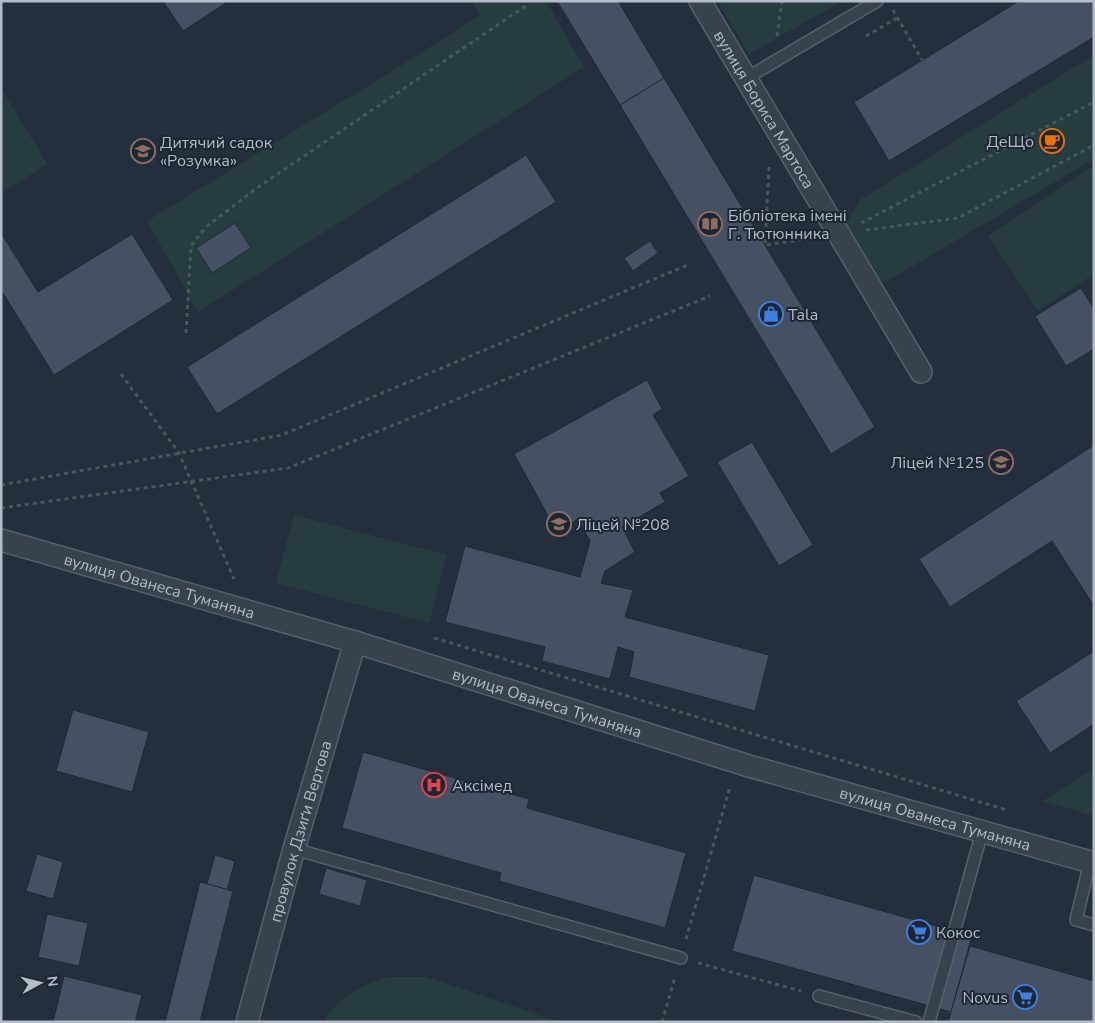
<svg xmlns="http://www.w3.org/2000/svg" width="1095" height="1023" viewBox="0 0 1095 1023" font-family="'Nunito Sans',sans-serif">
	<rect width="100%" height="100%" fill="#242f3e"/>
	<g fill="#263c3f">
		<polygon points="471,1 546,1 584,67 198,312 147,221 399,67 480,15"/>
		<polygon points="717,1 842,1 749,54"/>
		<polygon points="1094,55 1094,159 884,283 840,234 860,200"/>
		<polygon points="1,88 47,164 1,194"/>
		<polygon points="1094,166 1094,274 1038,311 988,236"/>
		<polygon points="294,515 447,555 429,623 276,583"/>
		<polygon points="1094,768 1094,816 1043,801"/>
		<path d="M387 977H426L560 1022H323C341 995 358 988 387 977Z"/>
	</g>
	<g fill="#455162" stroke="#1f2835">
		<polygon points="163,1 229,1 183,31"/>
		<polygon points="557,1 618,1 664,78 620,105"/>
		<polygon points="1019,1 1094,1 1094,37 889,161 854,102"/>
		<polygon points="664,78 875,427 831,454 620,105"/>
		<polygon points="526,155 556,202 217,414 187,367"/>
		<polygon points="235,223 251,248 212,273 196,248"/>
		<polygon points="1,233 38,292 132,234 173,300 54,375 1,290"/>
		<polygon points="650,241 658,253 633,271 624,258"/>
		<polygon points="1081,288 1094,309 1094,349 1066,366 1035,316"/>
		<polygon points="647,380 662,409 653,415 689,476 660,493 665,502 622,527 635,552 605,571 601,583 633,590 625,617 769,655 755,711 629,677 634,652 618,647 610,679 542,661 545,647 445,622 465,546 580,577 590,541 578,519 557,532 514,454"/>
		<polygon points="752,442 813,545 779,566 717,462"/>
		<polygon points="1094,445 1094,606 1052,541 950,607 919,559"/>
		<polygon points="1094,651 1094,724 1050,753 1016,701"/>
		<polygon points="73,710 149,732 132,792 56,771"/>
		<polygon points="363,752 529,799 527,808 686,853 665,928 499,881 501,873 342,828"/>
		<polygon points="37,854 63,862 53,899 26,891"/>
		<polygon points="215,855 235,861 227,890 207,884"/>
		<polygon points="326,868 367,880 360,906 319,894"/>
		<polygon points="754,875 972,936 951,1012 732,951"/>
		<polygon points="200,882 233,891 200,1022 165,1022"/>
		<polygon points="47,914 88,923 79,966 38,957"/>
		<polygon points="970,946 1094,981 1094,1022 948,1022"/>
		<polygon points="64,976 142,995 135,1022 53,1022"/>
	</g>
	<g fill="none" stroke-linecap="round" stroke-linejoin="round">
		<defs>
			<g id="service">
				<polyline points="745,79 877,1"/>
				<polyline points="294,849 681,958"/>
				<polyline points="1090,862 1076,920 1094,925"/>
				<polyline points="819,996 916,1022"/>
				<polyline points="929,1022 982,832"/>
			</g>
			<g id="minor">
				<path id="s1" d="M700 1 921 372"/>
				<path id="s2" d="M1 540 355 642 749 766 1094 863"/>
				<path id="s3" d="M247 1022 294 849 355 642"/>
			</g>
		</defs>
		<use href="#service" stroke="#565f6c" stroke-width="14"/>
		<use href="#minor" stroke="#565f6c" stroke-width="24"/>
		<g stroke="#44595c" stroke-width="3" stroke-dasharray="4 4" stroke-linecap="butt">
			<polyline points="893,10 922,60"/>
			<polyline points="777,36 782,1"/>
			<polyline points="866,36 897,18"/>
			<polyline points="769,167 765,245 813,238"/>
			<polyline points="861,223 1094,102"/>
			<polyline points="866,230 958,218 1094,145"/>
			<polyline points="186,333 191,246 206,227 254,190 527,5"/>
			<polyline points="121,374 179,453 234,579"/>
			<polyline points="1,485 282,435 690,264"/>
			<polyline points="1,508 288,468 710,296"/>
			<polyline points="434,638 1007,810"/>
			<polyline points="686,939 730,787"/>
			<polyline points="698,963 801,991"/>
			<polyline points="662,1022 675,977"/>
		</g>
		<use href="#service" stroke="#38414e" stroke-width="11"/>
		<use href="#minor" stroke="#38414e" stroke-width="21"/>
	</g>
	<defs>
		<symbol id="cafe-ring" viewBox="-11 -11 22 22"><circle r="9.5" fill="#1d2633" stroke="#e8710a" stroke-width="1.5"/><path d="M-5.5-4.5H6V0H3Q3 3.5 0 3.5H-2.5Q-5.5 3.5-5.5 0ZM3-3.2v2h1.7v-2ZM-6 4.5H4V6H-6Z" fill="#e8710a"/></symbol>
		<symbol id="school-ring" viewBox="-11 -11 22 22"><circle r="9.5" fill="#1d2633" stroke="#8d6e63" stroke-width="1.5"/><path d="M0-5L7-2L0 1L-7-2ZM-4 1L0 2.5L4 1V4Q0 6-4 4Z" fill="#8d6e63"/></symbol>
		<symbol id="library-ring" viewBox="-11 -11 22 22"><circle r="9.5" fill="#1d2633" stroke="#8d6e63" stroke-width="1.5"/><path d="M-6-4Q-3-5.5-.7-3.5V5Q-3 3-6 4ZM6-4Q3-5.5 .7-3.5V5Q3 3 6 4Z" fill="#8d6e63"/></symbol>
		<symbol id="shop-ring" viewBox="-11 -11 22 22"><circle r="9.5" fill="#1d2633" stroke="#3f7fe0" stroke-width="1.5"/><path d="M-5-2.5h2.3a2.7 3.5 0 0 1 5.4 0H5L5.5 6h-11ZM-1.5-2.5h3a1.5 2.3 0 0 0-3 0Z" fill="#3f7fe0"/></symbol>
		<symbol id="hospital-ring" viewBox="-11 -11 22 22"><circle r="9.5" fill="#1d2633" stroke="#e0444e" stroke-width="1.5"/><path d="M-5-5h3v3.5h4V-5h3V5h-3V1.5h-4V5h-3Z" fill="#e0444e"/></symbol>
		<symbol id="supermarket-ring" viewBox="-11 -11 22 22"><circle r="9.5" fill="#1d2633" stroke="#3f7fe0" stroke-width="1.5"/><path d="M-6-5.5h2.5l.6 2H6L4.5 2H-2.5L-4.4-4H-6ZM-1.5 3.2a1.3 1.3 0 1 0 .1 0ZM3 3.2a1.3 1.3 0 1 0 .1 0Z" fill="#3f7fe0"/></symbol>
	</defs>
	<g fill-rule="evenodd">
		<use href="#cafe-ring" x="1038" y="127" width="28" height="28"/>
		<use href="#school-ring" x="129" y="137" width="28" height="28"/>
		<use href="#library-ring" x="696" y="210" width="28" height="28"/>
		<use href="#shop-ring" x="757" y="300" width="28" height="28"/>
		<use href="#school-ring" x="987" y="448" width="28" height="28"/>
		<use href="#school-ring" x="545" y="510" width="28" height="28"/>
		<use href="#hospital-ring" x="420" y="771" width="28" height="28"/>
		<use href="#supermarket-ring" x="905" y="918" width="28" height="28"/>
		<use href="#supermarket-ring" x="1011" y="983" width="28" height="28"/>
	</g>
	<g text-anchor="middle" stroke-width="4" stroke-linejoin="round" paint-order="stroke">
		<g font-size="16" fill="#b4bcc9" stroke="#1d2633">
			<text dy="6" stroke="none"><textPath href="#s1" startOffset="126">вулиця Бориса Мартоса</textPath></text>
			<text dy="6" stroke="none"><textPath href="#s2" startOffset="165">вулиця Ованеса Туманяна</textPath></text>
			<text dy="6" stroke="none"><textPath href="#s2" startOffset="570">вулиця Ованеса Туманяна</textPath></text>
			<text dy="6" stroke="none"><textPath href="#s2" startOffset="975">вулиця Ованеса Туманяна</textPath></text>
			<text dy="6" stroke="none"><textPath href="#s3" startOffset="198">провулок Дзиґи Вертова</textPath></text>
		</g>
		<g font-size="16" fill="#b4bcc9" stroke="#1d2633" text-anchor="start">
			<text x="1034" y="147" text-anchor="end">ДеЩо</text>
			<text x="160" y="148">Дитячий садок<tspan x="160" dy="18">«Розумка»</tspan></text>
			<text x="728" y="221">Бібліотека імені<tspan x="728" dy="18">Г. Тютюнника</tspan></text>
			<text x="788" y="320">Tala</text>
			<text x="984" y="468" text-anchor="end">Ліцей №125</text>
			<text x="576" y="530">Ліцей №208</text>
			<text x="452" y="791">Аксімед</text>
			<text x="936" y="938">Кокос</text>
			<text x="1008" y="1003" text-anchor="end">Novus</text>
		</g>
	</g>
	<rect width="1095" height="1023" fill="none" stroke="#b4bcc9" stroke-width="5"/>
	<g transform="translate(40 983) rotate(83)" stroke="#1d2633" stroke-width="4" paint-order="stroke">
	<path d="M0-4L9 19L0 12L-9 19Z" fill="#b4bcc9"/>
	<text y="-8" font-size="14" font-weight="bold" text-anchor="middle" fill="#b4bcc9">N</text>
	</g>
</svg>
